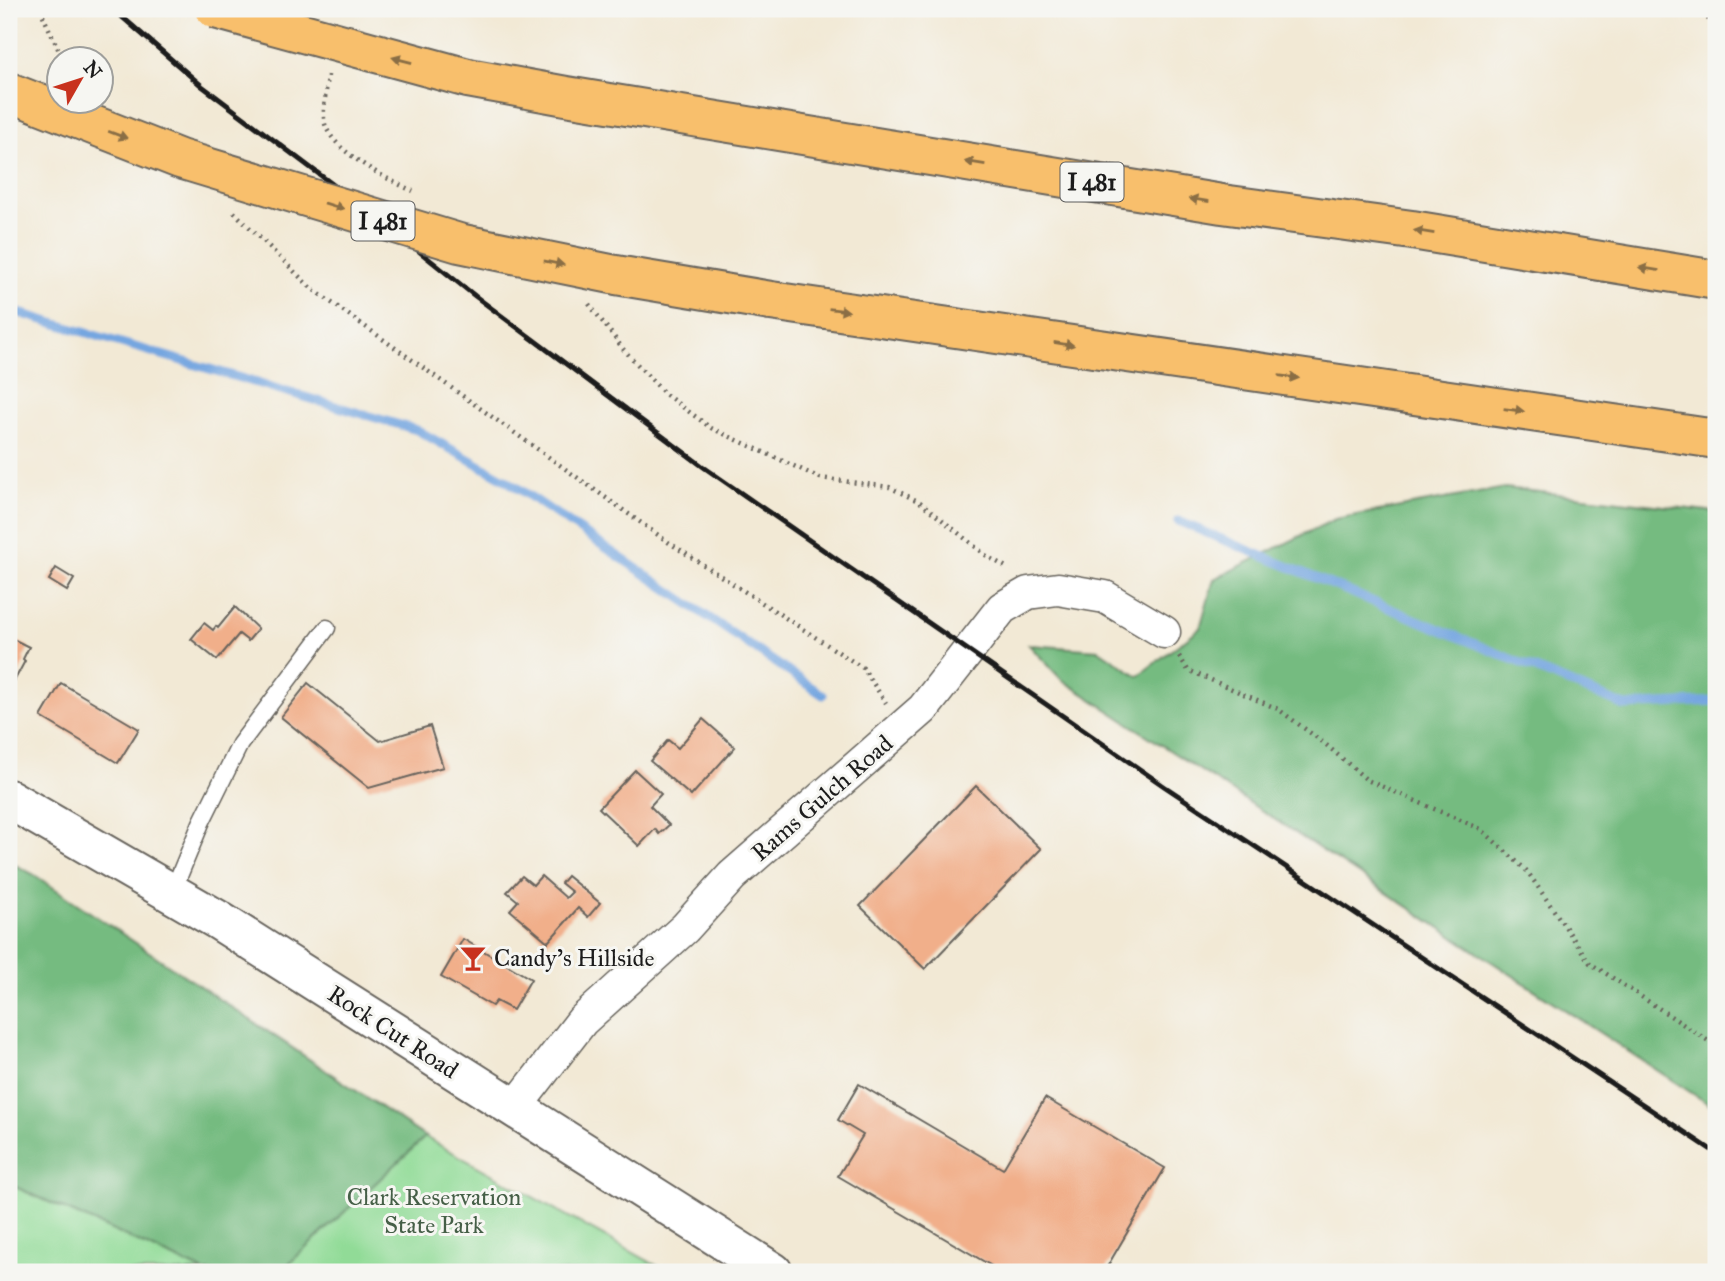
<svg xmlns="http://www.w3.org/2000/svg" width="1725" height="1281" viewBox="0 0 1725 1281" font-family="'IM FELL Great Primer',serif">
	<rect width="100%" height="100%" fill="#f6f6f2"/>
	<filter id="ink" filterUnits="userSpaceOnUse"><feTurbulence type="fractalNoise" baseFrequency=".0143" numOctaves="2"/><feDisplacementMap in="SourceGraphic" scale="14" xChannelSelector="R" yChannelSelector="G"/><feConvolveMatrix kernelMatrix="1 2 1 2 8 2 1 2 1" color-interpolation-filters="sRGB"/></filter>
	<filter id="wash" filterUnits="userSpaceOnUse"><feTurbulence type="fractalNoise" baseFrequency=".00686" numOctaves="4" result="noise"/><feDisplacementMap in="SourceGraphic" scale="28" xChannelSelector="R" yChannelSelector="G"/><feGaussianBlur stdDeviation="1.57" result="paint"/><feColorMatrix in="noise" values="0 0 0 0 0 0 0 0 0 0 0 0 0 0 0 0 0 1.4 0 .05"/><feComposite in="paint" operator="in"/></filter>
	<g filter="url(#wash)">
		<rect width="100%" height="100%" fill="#f2e9d5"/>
		<g fill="#91db97" stroke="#567c5a" stroke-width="2">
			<polygon points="425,1137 668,1272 280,1272"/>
			<polygon points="9,1184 205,1272 9,1272"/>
		</g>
		<g fill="#74bb80" stroke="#486c4e" stroke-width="2">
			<polygon points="1505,488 1716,512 1716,1109 1061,679 1029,645 1099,650 1138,676 1200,628 1214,579 1335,519"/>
			<polygon points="9,862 33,874 425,1137 280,1272 205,1272 9,1184"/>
		</g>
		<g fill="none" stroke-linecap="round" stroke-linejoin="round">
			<g stroke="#75a6e0" stroke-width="9">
				<polyline points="9,310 417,430 506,480 823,695"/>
				<polyline points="1178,521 1625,706 1716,701"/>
			</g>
		</g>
		<g id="blocks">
			<g fill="#f1af8a">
				<polygon points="56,568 74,579 67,591 49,580"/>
				<polygon points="235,607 258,629 248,641 239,634 217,660 191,639 204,623 213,630 216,626 218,628"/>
				<polygon points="11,638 29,647 23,659 25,661 11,687 9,685 9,643"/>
				<polygon points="61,683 139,729 118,763 41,717"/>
				<polygon points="308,683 380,741 430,726 443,767 369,788 281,717"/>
				<polygon points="703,719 735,747 691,796 650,761 668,740 678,748"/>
				<polygon points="635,770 661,794 650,806 669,825 659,834 655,829 639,846 599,808"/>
				<polygon points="976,786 1041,849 925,969 860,906"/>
				<polygon points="522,876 533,885 541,876 566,898 572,892 561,883 567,876 600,903 588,917 578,908 548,942 510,910 518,901 507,892"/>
				<polygon points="463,939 531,979 513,1010 496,1001 492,1006 441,977"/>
				<polygon points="859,1084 1003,1169 1045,1098 1165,1168 1104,1272 1002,1272 838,1176 863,1135 838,1120"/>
			</g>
		</g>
	</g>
	<g filter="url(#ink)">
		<use href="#blocks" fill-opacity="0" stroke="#67645d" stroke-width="2"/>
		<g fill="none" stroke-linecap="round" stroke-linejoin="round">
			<defs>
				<polyline id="service" points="172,893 201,823 240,744 327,628"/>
				<polyline id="minor" points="514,1109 582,1021 685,928 732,876 923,709 1002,608 1028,593 1058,589 1105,597 1164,632"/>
				<polyline id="tertiary" points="9,799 218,920 773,1272"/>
				<g id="motorway">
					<polyline points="468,78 566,96 1222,204 1412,230 1716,280"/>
					<polyline points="771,301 1716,439"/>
				</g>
			</defs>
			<use href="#service" stroke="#67645d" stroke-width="19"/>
			<use href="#minor" stroke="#67645d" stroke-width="35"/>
			<use href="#tertiary" stroke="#67645d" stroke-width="42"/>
			<use href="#motorway" stroke="#67645d" stroke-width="42"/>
			<g stroke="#67645d" stroke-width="4.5" stroke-dasharray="2 5" stroke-linecap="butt">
				<polyline points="40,9 60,53 68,60"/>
				<polyline points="1697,9 1716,26"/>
				<path d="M328 75C327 89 323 104 324 118 325 148 388 180 413 191"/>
				<polyline points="102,86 109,93"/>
				<polyline points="234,212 311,288 668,542 863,668 886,703"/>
				<polyline points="589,304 624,350 665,394 711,428 820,478 889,487 920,502 988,557 1008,568"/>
				<polyline points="1179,656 1188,670 1278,709 1324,743 1367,780 1481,829 1527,871 1590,963 1716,1046"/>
			</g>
			<use href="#service" stroke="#fff" stroke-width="16"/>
			<use href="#minor" stroke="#fff" stroke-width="32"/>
			<use href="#tertiary" stroke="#fff" stroke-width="38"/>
			<use href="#motorway" stroke="#f8bf6c" stroke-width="38"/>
			<polyline stroke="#1c1c1c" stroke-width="5" points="113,9 202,86 380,220 475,296 705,468 1164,786 1716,1153"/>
			<defs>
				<g id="motorway-bridge">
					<polyline points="215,9 468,78"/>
					<polyline points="9,92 180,159 459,243 616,275 771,301"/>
				</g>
			</defs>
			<use href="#motorway-bridge" stroke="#67645d" stroke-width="42" stroke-linecap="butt"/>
			<use href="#motorway-bridge" stroke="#f8bf6c" stroke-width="38"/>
		</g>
		<defs><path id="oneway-solid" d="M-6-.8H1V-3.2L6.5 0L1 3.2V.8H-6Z" transform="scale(1.75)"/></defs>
		<g fill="#8a6e44">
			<use href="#oneway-solid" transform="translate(402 60) rotate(-165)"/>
			<use href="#oneway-solid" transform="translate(118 135) rotate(21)"/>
			<use href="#oneway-solid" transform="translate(975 163) rotate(-171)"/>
			<use href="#oneway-solid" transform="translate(1199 200) rotate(-171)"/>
			<use href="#oneway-solid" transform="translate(334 206) rotate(17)"/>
			<use href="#oneway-solid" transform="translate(1424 232) rotate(-171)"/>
			<use href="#oneway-solid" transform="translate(554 263) rotate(11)"/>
			<use href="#oneway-solid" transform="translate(1649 269) rotate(-171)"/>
			<use href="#oneway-solid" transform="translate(839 310) rotate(7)"/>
			<use href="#oneway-solid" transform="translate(1064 344) rotate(9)"/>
			<use href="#oneway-solid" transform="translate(1289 377) rotate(8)"/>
			<use href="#oneway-solid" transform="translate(1514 410) rotate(8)"/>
		</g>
	</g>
	<defs>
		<symbol id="bar-bare" viewBox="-9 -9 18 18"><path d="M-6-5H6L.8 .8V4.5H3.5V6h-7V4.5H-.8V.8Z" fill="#c8321e" stroke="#f6f6f2" stroke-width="2.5" paint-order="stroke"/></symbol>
	</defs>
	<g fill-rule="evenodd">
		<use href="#bar-bare" x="454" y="939" width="38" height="38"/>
	</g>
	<g text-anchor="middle" stroke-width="6" stroke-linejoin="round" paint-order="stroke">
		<g fill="#f6f6f2" stroke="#5d5d5c" stroke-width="2">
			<rect x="1060.5" y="162.5" width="63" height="39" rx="5"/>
			<rect x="351.5" y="201.5" width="63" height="39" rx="5"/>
		</g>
		<g font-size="23" font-weight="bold" fill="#1c1c1c">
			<text x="1092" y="190">I 481</text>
			<text x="383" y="229">I 481</text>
		</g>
		<g font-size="24" fill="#1c1c1c" stroke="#f6f6f2">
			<text transform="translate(822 798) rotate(-41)" y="8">Rams Gulch Road</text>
			<text transform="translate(393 1032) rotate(33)" y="8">Rock Cut Road</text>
		</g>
		<g font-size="24" fill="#1c1c1c" stroke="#f6f6f2" text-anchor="start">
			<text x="494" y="966">Candy's Hillside</text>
		</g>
		<g font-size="24" fill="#455f47" stroke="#f6f6f2">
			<text x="434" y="1205">Clark Reservation<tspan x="434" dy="28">State Park</tspan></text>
		</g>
	</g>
	<rect width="1725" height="1281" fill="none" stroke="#f6f6f2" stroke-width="35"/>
	<g transform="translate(80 80) rotate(51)"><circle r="33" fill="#f6f6f2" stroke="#9f9f9c" stroke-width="2"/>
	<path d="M0-5L12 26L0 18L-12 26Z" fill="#c8321e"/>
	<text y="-10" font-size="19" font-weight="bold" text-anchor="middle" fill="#1c1c1c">N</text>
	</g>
</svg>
